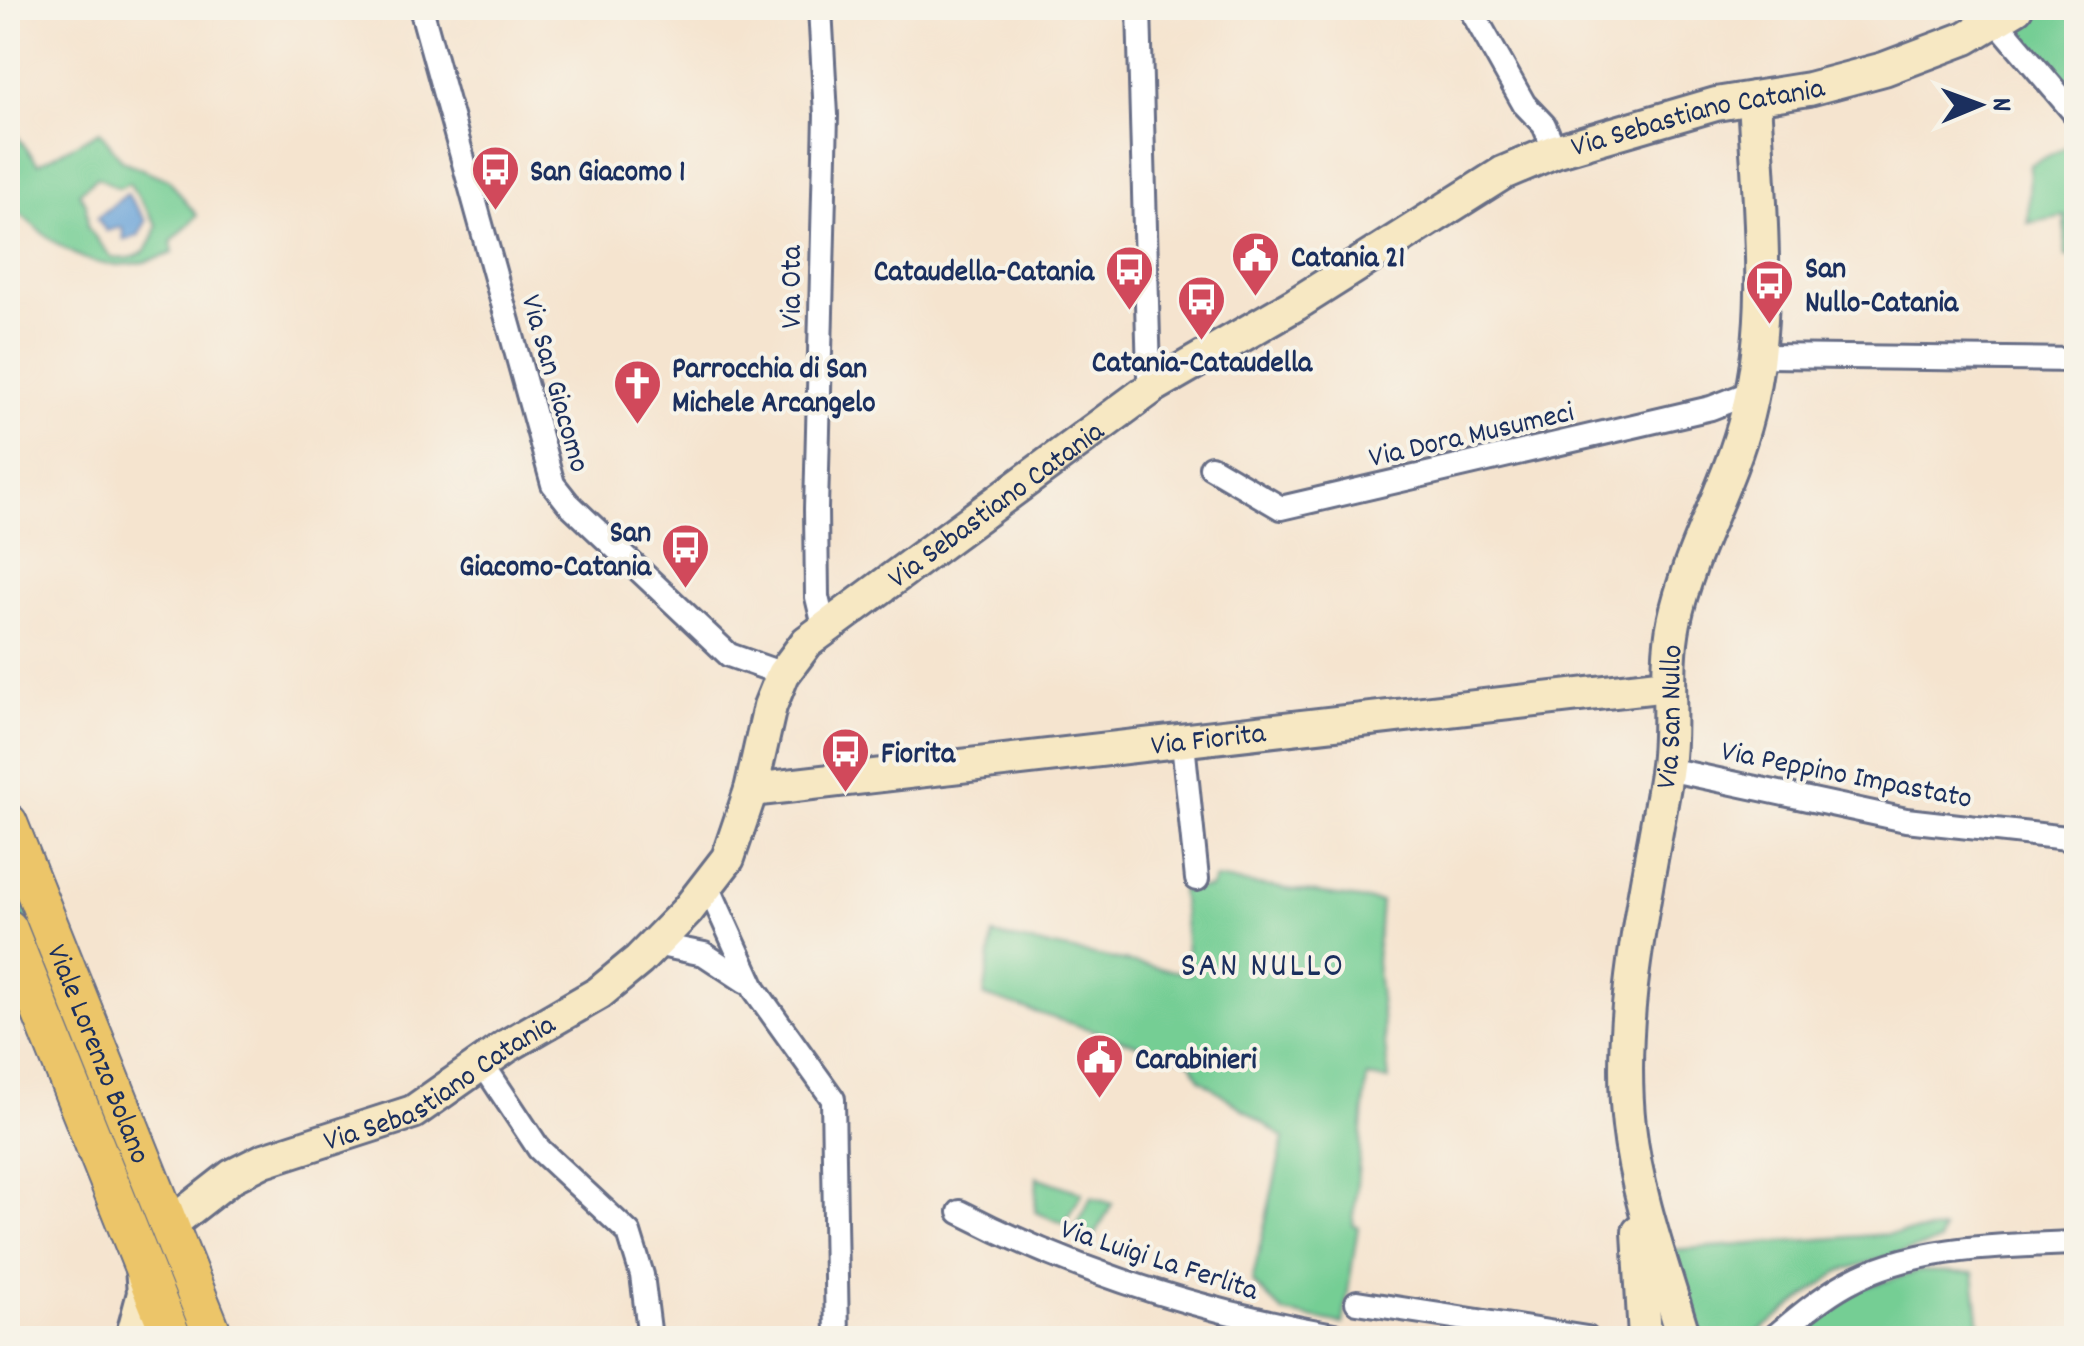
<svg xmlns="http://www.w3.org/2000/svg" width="2084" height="1346" viewBox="0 0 2084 1346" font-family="Dekko,sans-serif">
	<rect width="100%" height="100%" fill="#f7f3e8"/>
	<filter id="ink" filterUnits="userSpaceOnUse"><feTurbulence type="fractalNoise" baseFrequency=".01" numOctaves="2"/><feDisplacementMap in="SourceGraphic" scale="20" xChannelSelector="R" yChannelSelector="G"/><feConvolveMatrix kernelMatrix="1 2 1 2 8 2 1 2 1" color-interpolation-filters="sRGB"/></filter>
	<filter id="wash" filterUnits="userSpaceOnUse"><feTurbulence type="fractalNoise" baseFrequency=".0048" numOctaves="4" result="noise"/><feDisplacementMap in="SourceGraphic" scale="40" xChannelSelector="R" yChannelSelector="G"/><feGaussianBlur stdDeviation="2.25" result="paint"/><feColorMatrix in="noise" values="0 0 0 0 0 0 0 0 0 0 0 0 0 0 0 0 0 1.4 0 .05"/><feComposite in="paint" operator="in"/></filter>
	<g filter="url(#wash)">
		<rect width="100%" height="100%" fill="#f5e4cf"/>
		<g fill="#75ce94" stroke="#487e79" stroke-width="2.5" fill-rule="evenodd">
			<polygon points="2034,8 2076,8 2076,82 2060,83 2015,22"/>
			<path d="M8 129H12L38 164 100 131 122 161 169 180 197 216 171 242 173 253C96 283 64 253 8 203ZM97 177 119 188 129 183 157 225C151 252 139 261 112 258L88 228 86 203 79 193Z"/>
			<polygon points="2076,142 2076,257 2066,256 2065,216 2028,223 2030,165"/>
			<polygon points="8,866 197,1338 188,1338 8,888"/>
			<polygon points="1215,879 1381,902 1376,962 1389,1080 1367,1077 1353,1225 1358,1227 1343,1324 1284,1313 1252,1282 1284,1138 1200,1079 1190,1061 984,996 993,935 1189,974 1181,890 1210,888"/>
			<polygon points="1037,1177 1082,1193 1065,1224 1035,1212"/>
			<polygon points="1091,1197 1112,1204 1095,1236 1075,1229"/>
			<polygon points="1943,1230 1939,1242 1840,1271 1750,1338 1698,1338 1672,1250"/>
			<polygon points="1920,1271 1974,1273 1981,1338 1790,1338 1855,1290"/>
		</g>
		<polygon fill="#68a2d8" stroke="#42689b" stroke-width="2.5" points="127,194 146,221 138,236 124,240 122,227 106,231 97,218"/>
	</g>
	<g filter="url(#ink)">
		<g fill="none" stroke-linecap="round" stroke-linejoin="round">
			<defs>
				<g id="minor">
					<polyline points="421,8 553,484 568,503 729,655 783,674"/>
					<polyline points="820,8 826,115 816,509 817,597 824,626"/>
					<polyline points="1139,8 1149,376 1154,386"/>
					<polyline points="1470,8 1524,104 1544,125 1555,151"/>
					<polyline points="1997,22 2076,115"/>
					<polyline points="1758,356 2076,360"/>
					<polyline points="1211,467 1281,508 1711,408 1752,392"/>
					<polyline points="1183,743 1197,879"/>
					<polyline points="1667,769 1906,820 2076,839"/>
					<polyline points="708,886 755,990 833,1099 837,1338"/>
					<polyline points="655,944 704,954 745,981"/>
					<polyline points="482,1063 539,1149 629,1233 642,1275 650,1338"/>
					<path d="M960 1212C1082 1275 1214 1315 1350 1338"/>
					<polyline points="1357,1302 1587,1338"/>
					<path d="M1773 1338C1796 1319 1820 1298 1847 1283 1913 1246 2001 1246 2074 1243"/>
				</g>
				<g id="secondary">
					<path id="s1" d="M751 790 1667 685"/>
					<path id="s2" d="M168 1226 232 1176 264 1160 413 1112 507 1046 599 993 639 960 687 911 728 858 751 790 770 706 783 674 807 642 1154 386 1296 304 1503 173 1555 151 1716 104 1809 89 1884 69 1966 38 2016 8"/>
					<polyline points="1639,1232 1645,1338"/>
					<polyline points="132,1338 144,1293 142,1268"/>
					<path id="s3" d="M1684 1338C1664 1269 1637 1198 1629 1126 1616 1008 1648 888 1666 773 1674 723 1664 672 1674 622 1689 550 1729 487 1747 415 1773 312 1759 204 1754 98"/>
				</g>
				<g id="primary">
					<path id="s4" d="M8 823 214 1338"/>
					<polyline points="8,929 172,1338"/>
				</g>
			</defs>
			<use href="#minor" stroke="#676e86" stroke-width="28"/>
			<use href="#secondary" stroke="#676e86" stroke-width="38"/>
			<use href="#primary" stroke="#676e86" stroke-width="42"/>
			<use href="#minor" stroke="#fff" stroke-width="22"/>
			<use href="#secondary" stroke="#f7e8c3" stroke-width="32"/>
			<use href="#primary" stroke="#ecc569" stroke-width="38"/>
		</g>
	</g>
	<defs>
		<symbol id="bus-pin" viewBox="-11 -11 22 30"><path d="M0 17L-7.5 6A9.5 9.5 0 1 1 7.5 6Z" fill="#d1495b" stroke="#f7f3e8"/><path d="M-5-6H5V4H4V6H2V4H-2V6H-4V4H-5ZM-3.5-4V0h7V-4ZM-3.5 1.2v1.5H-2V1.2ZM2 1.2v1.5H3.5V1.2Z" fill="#fff"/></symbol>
		<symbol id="civic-pin" viewBox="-11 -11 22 30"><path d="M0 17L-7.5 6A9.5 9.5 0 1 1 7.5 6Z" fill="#d1495b" stroke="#f7f3e8"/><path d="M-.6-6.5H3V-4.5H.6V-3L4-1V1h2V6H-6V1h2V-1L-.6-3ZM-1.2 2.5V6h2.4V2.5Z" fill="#fff"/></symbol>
		<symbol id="church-pin" viewBox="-11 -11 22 30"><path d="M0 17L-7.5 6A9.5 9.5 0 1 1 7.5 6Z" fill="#d1495b" stroke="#f7f3e8"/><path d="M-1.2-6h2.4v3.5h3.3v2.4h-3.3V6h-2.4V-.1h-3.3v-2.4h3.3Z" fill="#fff"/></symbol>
	</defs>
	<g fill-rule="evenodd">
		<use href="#bus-pin" x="468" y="142" width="55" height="75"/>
		<use href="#civic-pin" x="1228" y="228" width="55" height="75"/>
		<use href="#bus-pin" x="1102" y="242" width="55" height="75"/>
		<use href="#bus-pin" x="1742" y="256" width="55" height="75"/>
		<use href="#bus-pin" x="1174" y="272" width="55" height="75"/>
		<use href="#church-pin" x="610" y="356" width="55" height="75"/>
		<use href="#bus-pin" x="658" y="520" width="55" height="75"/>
		<use href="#bus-pin" x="818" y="724" width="55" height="75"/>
		<use href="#civic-pin" x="1072" y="1030" width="55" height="75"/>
	</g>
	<g text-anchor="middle" stroke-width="8" stroke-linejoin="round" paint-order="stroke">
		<g font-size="30" fill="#1b2f5e" stroke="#f7f3e8">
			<text dy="10" stroke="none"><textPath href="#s2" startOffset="1958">Via Sebastiano Catania</textPath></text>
			<text transform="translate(790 287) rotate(-90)" y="10">Via Ota</text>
			<text transform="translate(557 383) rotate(74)" y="10">Via San Giacomo</text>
			<text transform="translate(1471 433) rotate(-13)" y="10">Via Dora Musumeci</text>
			<text dy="10" stroke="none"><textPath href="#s2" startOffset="1148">Via Sebastiano Catania</textPath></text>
			<text dy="10" stroke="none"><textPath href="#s3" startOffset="632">Via San Nullo</textPath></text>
			<text dy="10" stroke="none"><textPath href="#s1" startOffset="460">Via Fiorita</textPath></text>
			<text transform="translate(1847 773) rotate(11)" y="10">Via Peppino Impastato</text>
			<text dy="10" stroke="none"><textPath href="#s4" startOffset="248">Viale Lorenzo Bolano</textPath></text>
			<text dy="10" stroke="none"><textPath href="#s2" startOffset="310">Via Sebastiano Catania</textPath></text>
			<text transform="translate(1160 1258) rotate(18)" y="10">Via Luigi La Ferlita</text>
		</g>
		<g font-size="30" font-weight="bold" fill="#1b2f5e" stroke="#f7f3e8" text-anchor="start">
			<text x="530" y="180">San Giacomo 1</text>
			<text x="1291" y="266">Catania 21</text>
			<text x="1805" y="277">San<tspan x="1805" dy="34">Nullo-Catania</tspan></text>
			<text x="1094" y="280" text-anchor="end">Cataudella-Catania</text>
			<text x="1202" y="371" text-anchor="middle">Catania-Cataudella</text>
			<text x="672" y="377">Parrocchia di San<tspan x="672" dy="34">Michele Arcangelo</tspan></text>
			<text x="651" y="541" text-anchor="end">San<tspan x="651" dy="34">Giacomo-Catania</tspan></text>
			<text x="881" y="762">Fiorita</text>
			<text x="1135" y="1068">Carabinieri</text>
		</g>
		<g font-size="35" letter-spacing="2.5" fill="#1b2f5e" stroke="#f7f3e8">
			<text x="1263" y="975">SAN NULLO</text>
		</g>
	</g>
	<rect width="2084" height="1346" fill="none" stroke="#f7f3e8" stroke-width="40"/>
	<g transform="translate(1979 105) rotate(89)" stroke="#f7f3e8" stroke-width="8" paint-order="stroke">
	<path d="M0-8L18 38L0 25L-18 38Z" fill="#1b2f5e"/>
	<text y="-15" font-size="28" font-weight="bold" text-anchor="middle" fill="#1b2f5e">N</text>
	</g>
</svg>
